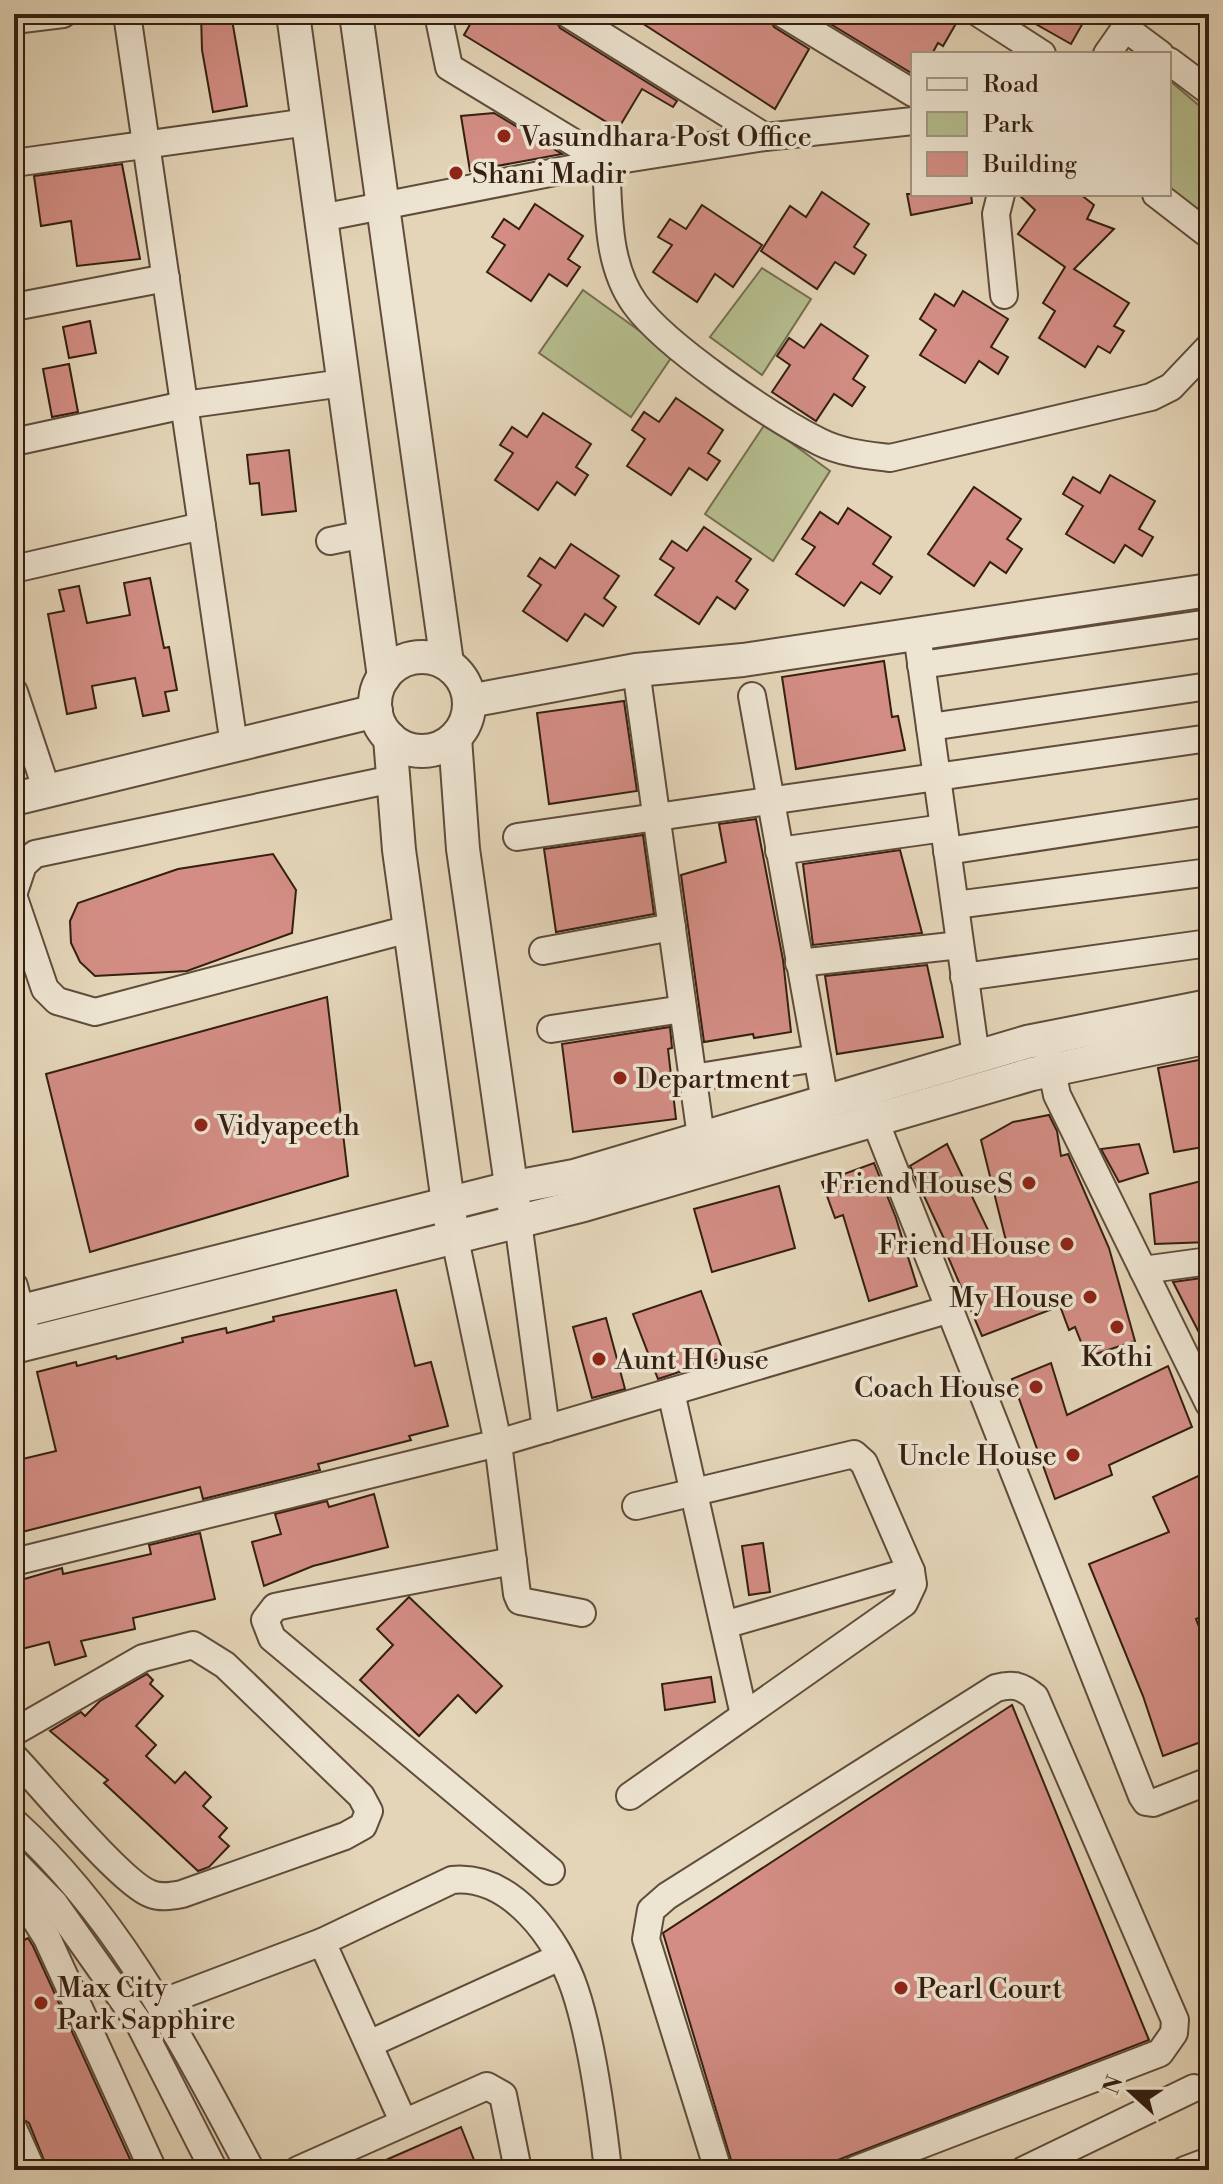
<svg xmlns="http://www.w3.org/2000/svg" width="1223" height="2184" viewBox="0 0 1223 2184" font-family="'Libre Bodoni',serif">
	<rect width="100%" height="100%" fill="#e4d5b8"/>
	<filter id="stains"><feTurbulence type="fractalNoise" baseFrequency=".0025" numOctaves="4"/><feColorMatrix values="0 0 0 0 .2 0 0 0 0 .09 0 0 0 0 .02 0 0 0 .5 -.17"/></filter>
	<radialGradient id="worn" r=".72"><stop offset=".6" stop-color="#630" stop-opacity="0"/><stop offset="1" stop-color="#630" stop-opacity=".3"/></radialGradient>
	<g fill="#b5bd8e" stroke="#746e50" stroke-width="2">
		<polygon points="1169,80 1209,114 1209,225 1169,190"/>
		<polygon points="762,268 811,299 762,375 710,337"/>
		<polygon points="583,290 673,355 631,417 539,353"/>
		<polygon points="765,424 830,471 773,561 705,514"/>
	</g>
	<g fill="#d38d84" stroke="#341f11" stroke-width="2">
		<polygon points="201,14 231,14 247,106 213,112 202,50"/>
		<polygon points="476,14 552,14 560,28 677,101 673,107 642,89 618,129 464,35"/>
		<polygon points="628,14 767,14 774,27 809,49 775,109"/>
		<polygon points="814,14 948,14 958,20 943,46 938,43 932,54 913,54 913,74"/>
		<polygon points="1018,14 1088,14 1071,44"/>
		<polygon points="494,113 562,154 470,171 461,116"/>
		<polygon points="122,164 140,259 77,266 71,221 41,226 34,176"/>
		<polygon points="822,192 869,224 854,247 866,255 854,274 835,262 817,289 761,251 790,206 806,217"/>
		<polygon points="907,194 971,194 972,203 911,215"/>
		<polygon points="1018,194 1080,194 1094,205 1087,219 1114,229 1074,269 1129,303 1114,326 1124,331 1110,353 1098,346 1085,367 1039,338 1055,311 1043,303 1065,267 1018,234 1035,210"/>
		<polygon points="535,204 583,236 568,259 580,267 567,286 549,274 531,301 487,272 505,245 492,237 504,219 519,229"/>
		<polygon points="702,205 762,245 733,287 715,274 697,302 653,272 672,245 658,237 670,219 686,229"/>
		<polygon points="963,291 1008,319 991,347 1008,357 998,374 979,361 965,383 920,355 936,330 920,319 935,294 954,306"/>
		<polygon points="90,321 96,353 69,358 63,327"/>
		<polygon points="821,324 868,356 853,379 865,387 852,406 834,394 816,421 772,392 790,365 777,356 789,338 804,348"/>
		<polygon points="69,364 78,412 52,417 43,369"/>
		<polygon points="676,398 723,430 708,453 720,461 707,480 689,468 671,495 627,466 645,439 632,430 644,412 659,422"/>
		<polygon points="543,413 591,444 576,467 588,475 575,495 557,482 538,510 495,480 513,453 500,445 512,427 527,437"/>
		<polygon points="289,450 296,511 262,515 259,483 250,484 247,455"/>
		<polygon points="1110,475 1155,501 1139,529 1153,537 1142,556 1125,545 1114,563 1066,534 1083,506 1063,494 1073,477 1100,493"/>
		<polygon points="974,487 1021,519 1007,539 1022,549 1006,573 990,562 974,586 928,554"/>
		<polygon points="848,508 891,537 873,564 892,577 880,594 861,582 844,606 796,574 815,547 802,539 820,512 838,524"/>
		<polygon points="704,527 751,559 736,581 748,590 735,609 717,597 699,624 655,595 674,568 660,559 672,541 687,551"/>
		<polygon points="571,544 619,576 604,598 616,607 603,626 585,614 567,641 523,611 541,585 528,576 540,558 555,568"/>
		<polygon points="150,578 164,648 169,647 177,690 165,692 169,711 143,716 135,678 92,686 96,708 67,714 48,614 64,611 59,590 79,586 87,623 130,615 124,583"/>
		<polygon points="884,661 892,717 898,716 905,750 796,769 782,677"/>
		<polygon points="624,701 637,791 549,804 537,713"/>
		<polygon points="756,819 783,960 791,1032 754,1038 753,1034 704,1042 681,875 726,862 719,824"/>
		<polygon points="643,835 654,914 556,932 544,849"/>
		<polygon points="900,850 922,933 813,945 803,864"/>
		<polygon points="273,854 296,890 292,933 187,971 95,976 80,962 71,943 70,921 78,903 178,869"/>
		<polygon points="927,965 943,1037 837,1054 825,976"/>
		<polygon points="327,997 348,1176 90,1252 46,1074"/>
		<polygon points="670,1027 672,1048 668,1049 676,1119 573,1132 562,1044"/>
		<polygon points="1209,1058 1209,1146 1174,1152 1158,1068"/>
		<polygon points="1049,1115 1057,1131 1061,1156 1068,1154 1109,1248 1135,1341 1087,1357 1075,1327 1069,1330 1060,1306 982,1336 943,1245 946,1243 910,1166 947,1144 997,1249 1007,1245 981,1140 1013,1122"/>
		<polygon points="1139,1144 1148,1173 1119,1182 1101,1149"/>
		<polygon points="874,1163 896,1218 917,1286 869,1301 843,1215 835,1218 822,1182"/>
		<polygon points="1209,1179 1209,1242 1155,1244 1150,1194"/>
		<polygon points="779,1186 795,1248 712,1272 694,1209"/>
		<polygon points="1209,1277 1209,1352 1173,1282"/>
		<polygon points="396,1290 415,1366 431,1362 448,1426 409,1436 411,1440 318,1464 320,1470 203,1499 200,1487 14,1534 14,1461 56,1451 37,1372 76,1362 77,1366 116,1356 117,1359 183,1342 182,1338 226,1328 227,1333 274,1321 273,1317"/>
		<polygon points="701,1291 725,1357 658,1379 633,1314"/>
		<polygon points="606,1318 625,1389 592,1398 573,1327"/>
		<polygon points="1051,1363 1067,1415 1168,1366 1192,1427 1109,1465 1112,1475 1055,1499 1012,1379"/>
		<polygon points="1209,1471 1209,1613 1196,1619 1209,1652 1209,1739 1163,1756 1143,1696 1089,1564 1169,1532 1153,1497"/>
		<polygon points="374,1494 388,1547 313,1566 264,1586 252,1542 281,1534 275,1514 327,1501 329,1507"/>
		<polygon points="200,1533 215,1599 133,1618 135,1629 81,1641 86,1656 55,1665 49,1642 14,1651 14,1582 62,1568 63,1574 151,1554 149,1545"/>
		<polygon points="763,1543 770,1592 749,1595 742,1546"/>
		<polygon points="409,1597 502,1686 476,1713 458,1695 419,1736 360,1680 393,1645 377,1629"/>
		<polygon points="147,1674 153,1680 150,1684 163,1696 136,1726 156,1745 146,1756 175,1783 185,1772 211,1797 203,1806 227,1828 219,1837 229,1846 209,1867 198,1871 104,1783 108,1780 50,1731 81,1712 85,1716 100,1701"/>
		<polygon points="711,1677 715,1702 665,1710 662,1684"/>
		<polygon points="1012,1705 1149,2040 812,2170 734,2170 663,1933"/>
		<polygon points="28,1938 33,1946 135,2170 48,2170 29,2123 14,2114 14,1945"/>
		<polygon points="461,2127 478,2170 363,2170"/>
	</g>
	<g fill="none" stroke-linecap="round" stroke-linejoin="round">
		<defs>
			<g id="minor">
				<polyline points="127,14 234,745"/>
				<path d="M438 14 449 67 606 162C609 209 606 264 635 304 665 346 772 418 820 442 842 453 866 455 890 458L1151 397 1171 387 1209 347"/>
				<polyline points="568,14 765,137"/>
				<polyline points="783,14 913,93"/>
				<polyline points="980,14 1042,54"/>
				<polyline points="14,20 63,14"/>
				<polyline points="1125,28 1160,54"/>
				<polyline points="1107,54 1135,14"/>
				<polyline points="1169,61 1209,91"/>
				<polyline points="14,163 308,122"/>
				<polyline points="1001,194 996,214 1004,295"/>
				<polyline points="1156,194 1209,235"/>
				<polyline points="321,218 606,162 765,137 913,121"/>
				<polyline points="14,307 166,278"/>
				<polyline points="14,442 184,405 343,383"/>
				<polyline points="330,541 364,534"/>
				<polyline points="14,569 202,526"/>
				<polyline points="917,634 976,1057"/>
				<polyline points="921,665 1209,623"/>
				<polyline points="636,670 701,1137"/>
				<polyline points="14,692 47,791"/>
				<polyline points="752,696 825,1101"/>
				<polyline points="930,727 1209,686"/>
				<polyline points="517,837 1209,738"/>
				<polyline points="779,851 944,828"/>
				<polyline points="947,851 1209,811"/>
				<polyline points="14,892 23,865 35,854 393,779"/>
				<polyline points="14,898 45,989 57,1001 95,1012 409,929"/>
				<polyline points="955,905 1209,872"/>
				<polyline points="543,951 672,927"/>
				<polyline points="799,963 960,945"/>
				<polyline points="964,977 1209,943"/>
				<polyline points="551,1029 683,1009"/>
				<polyline points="1048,1052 1057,1095 1209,1404"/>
				<polyline points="693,1078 817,1058"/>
				<polyline points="868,1103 1142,1796 1146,1802 1153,1803 1209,1781"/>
				<polyline points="518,1222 546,1429"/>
				<polyline points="455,1239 498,1443 517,1594 520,1601 582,1613"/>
				<polyline points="1143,1270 1209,1261"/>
				<polyline points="14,1286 25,1329"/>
				<polyline points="671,1392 744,1715"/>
				<polyline points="513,1561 289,1604 275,1607 265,1620 272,1638 551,1871"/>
				<polyline points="14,1562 498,1443 950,1309"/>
				<polyline points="724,1625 911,1571"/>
				<path d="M14 1732 143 1658 193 1645 225 1665 361 1796 369 1811 363 1826 345 1836 182 1894C171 1896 161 1898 151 1894 122 1884 40 1784 14 1757"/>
				<polyline points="630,1796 904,1603 913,1584 911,1571 864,1463 854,1454 636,1506"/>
				<path d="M14 1822C121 1919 183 2044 251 2170"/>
				<polyline points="14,1862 54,1903 139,2023 214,2170"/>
				<polyline points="14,1893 30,1911 47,1938 153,2170"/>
				<polyline points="322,1942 403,2121"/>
				<path d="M161 2003 322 1942 452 1880C511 1874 558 1939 575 1990 592 2041 602 2116 608 2170"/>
				<polyline points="369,2044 560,1957"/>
				<polyline points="14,2130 32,2170"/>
				<polyline points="298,2170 487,2086 503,2095 518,2170"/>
				<path d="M718 2170 646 1939 651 1910 667 1896 996 1688C1013 1683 1022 1686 1035 1697L1175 2020 1174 2033 1160 2053 855 2170"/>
				<polyline points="1024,2170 1194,2088"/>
				<polyline points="1185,2170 1209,2161"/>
			</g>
			<g id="tertiary">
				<polyline points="293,14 384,677"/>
				<polyline points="356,14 447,663"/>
				<circle cx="422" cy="704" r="47"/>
				<polyline points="469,701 636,670 743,660 1209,590"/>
				<polyline points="390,738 399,850 451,1224"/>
				<polyline points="455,738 463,849 514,1206"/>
				<polyline points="14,799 376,711"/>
				<polyline points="14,1313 510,1188 574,1176 1027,1042 1209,1006"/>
				<polyline points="14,1347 584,1205 1032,1074 1209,1037"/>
			</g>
		</defs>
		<use href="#minor" stroke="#604c3b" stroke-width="30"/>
		<use href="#tertiary" stroke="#604c3b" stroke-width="36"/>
		<use href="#minor" stroke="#ede4d1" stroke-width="26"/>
		<use href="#tertiary" stroke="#ede4d1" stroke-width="32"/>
	</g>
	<g fill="#8f2418" stroke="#ede4d1" stroke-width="3">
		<circle cx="504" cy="136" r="8"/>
		<circle cx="456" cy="173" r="8"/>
		<circle cx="620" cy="1078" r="8"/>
		<circle cx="201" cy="1125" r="8"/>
		<circle cx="1029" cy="1183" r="8"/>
		<circle cx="1067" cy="1244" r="8"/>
		<circle cx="1090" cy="1297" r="8"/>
		<circle cx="1117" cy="1327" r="8"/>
		<circle cx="599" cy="1359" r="8"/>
		<circle cx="1036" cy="1387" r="8"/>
		<circle cx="1073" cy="1455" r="8"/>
		<circle cx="901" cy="1988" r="8"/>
		<circle cx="41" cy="2003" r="8"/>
	</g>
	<g text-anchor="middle" stroke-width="7" stroke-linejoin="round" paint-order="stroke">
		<g font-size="28" fill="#341f11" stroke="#ede4d1" text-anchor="start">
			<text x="520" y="146">Vasundhara Post Office</text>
			<text x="472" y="183">Shani Madir</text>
			<text x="636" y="1088">Department</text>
			<text x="217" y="1135">Vidyapeeth</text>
			<text x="1013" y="1193" text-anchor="end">Friend HouseS</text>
			<text x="1051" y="1254" text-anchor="end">Friend House</text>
			<text x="1074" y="1307" text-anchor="end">My House</text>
			<text x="1117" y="1366" text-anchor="middle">Kothi</text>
			<text x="615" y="1369">Aunt HOuse</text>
			<text x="1020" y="1397" text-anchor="end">Coach House</text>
			<text x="1057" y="1465" text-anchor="end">Uncle House</text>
			<text x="57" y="1997">Max City<tspan x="57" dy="32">Park Sapphire</tspan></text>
			<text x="917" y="1998">Pearl Court</text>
		</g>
	</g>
	<rect width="1223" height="2184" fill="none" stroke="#e4d5b8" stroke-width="48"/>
	<rect x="16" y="16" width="1191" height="2152" fill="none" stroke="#341f11" stroke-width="4"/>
	<rect x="24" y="24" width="1175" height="2136" fill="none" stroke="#341f11" stroke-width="2"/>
	<rect x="911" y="52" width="260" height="144" fill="#ede4d1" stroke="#a39584" stroke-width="2"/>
	<rect x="927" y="78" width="40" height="12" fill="#ede4d1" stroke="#a39584" stroke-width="2"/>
	<text x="983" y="92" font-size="24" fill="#341f11">Road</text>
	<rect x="927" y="112" width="40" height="24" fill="#b5bd8e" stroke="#a39584" stroke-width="2"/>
	<text x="983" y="132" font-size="24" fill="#341f11">Park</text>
	<rect x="927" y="152" width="40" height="24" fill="#d38d84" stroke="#a39584" stroke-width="2"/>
	<text x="983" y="172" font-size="24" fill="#341f11">Building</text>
	<g transform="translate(1131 2092) rotate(291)" stroke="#ede4d1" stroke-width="6" paint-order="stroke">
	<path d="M0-6L14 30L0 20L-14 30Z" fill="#341f11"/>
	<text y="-12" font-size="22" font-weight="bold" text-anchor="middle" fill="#341f11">N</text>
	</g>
	<rect width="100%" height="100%" filter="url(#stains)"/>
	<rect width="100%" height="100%" fill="url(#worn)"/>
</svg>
